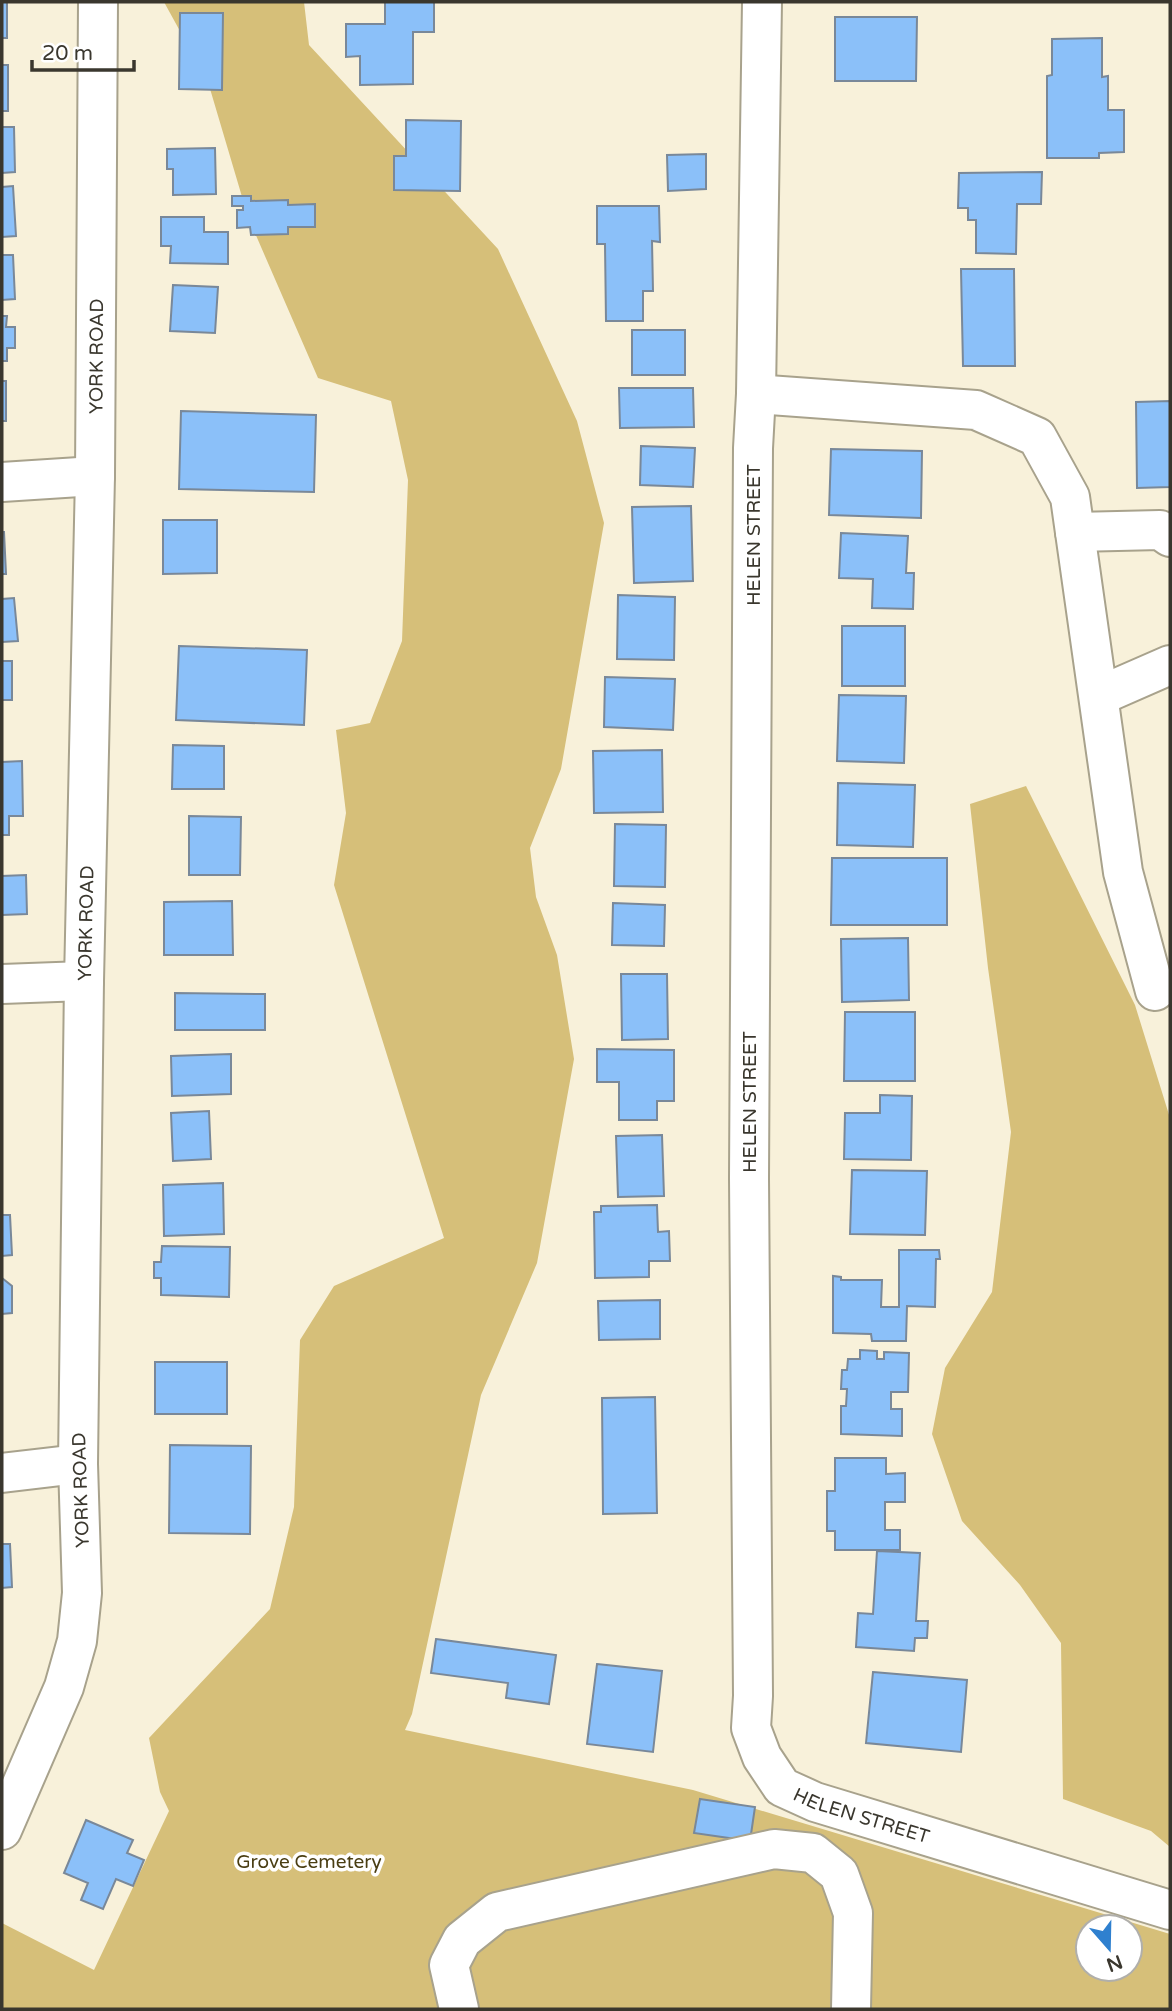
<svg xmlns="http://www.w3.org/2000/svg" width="1172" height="2011" viewBox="0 0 1172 2011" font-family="'Varela Round',sans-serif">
	<rect width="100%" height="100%" fill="#f8f1da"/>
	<g fill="#d6bf79" fill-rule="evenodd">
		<path d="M164 2H304L309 45 498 249 577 421 604 523 561 769 530 848 536 897 557 955 574 1059 537 1263 481 1395 412 1714 405 1730 693 1790 1170 1934V2009H2V1923L94 1970 169 1811 160 1792 149 1738 270 1609 294 1507 300 1340 334 1286 444 1238 334 885 346 813 336 730 370 723 402 641 408 480 391 401 318 378 248 217 208 82ZM1088 1927H1130V1969H1088Z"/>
		<polygon points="1026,786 1135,1005 1170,1118 1170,1847 1151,1831 1063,1799 1061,1643 1020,1585 962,1521 932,1434 945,1368 992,1292 1011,1132 988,968 970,804"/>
	</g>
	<g fill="#8bc0f9" stroke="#798899" stroke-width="2">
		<rect x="2" y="2" width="5" height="36"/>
		<polygon points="385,2 434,2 434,32 413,32 413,84 360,85 360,56 346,57 346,24 385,24"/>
		<polygon points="180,13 223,13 222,90 179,89"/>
		<polygon points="835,17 917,17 916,81 835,81"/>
		<polygon points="1102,38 1102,77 1108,76 1108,110 1124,110 1124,152 1099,153 1099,158 1047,158 1047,76 1052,75 1052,39"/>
		<rect x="2" y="65" width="6" height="46"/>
		<polygon points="406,120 461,121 460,191 394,190 394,156 406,156"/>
		<polygon points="2,127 14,127 15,172 2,173"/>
		<polygon points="215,148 216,194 173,195 173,169 167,169 167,149"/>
		<polygon points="706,154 706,189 668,191 667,155"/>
		<polygon points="1042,172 1041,204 1017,204 1016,254 976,253 976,220 968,220 968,208 958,208 959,173"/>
		<polygon points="13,186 16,236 2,237 2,187"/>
		<polygon points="232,196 251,196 251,201 288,200 288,205 315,204 315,227 288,227 288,234 251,235 250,227 237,228 237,210 243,210 243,206 232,206"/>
		<polygon points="597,206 659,206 660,242 652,241 653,291 643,291 643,321 606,321 605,244 597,244"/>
		<polygon points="161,217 204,217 204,232 228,232 228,264 170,263 171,246 161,246"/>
		<polygon points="2,255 13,255 15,299 2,300"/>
		<polygon points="961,269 1014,269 1015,366 963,366"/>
		<polygon points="173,285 218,287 215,333 170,331"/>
		<polygon points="2,316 7,316 6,327 15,327 15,348 7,348 7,361 2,361"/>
		<rect x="632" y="330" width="53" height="45"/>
		<rect x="2" y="381" width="4" height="40"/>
		<polygon points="619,388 693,388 694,427 620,428"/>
		<polygon points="1170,401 1170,487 1137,488 1136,402"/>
		<polygon points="181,411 316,415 314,492 179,489"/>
		<polygon points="641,446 695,448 693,487 640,485"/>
		<polygon points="831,449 922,451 921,518 829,515"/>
		<polygon points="691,506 693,581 634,583 632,507"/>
		<polygon points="163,520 217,520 217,573 163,574"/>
		<polygon points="2,532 4,532 6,574 2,574"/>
		<polygon points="841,533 908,536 906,573 914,573 913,609 872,608 873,579 839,578"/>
		<polygon points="618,595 675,597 674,660 617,659"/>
		<polygon points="14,598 18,641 2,642 2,599"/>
		<rect x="842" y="626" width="63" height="60"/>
		<polygon points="179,646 307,650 304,725 176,720"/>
		<rect x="2" y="661" width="10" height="39"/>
		<polygon points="605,677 675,679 673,730 604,727"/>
		<polygon points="839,695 906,696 904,763 837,761"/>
		<polygon points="173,745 224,746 224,789 172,789"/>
		<polygon points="662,750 663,812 594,813 593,751"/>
		<polygon points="22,761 23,816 9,816 9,835 2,835 2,762"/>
		<polygon points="838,783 915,785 913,847 837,845"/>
		<polygon points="189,816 241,817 240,875 189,875"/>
		<polygon points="615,824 666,825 665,887 614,886"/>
		<polygon points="832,858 947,858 947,925 831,925"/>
		<polygon points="26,875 27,914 2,915 2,876"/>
		<polygon points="232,901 233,955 164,955 164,902"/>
		<polygon points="613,903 665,905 664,946 612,945"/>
		<polygon points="908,938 909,1000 842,1002 841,939"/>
		<polygon points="621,974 667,974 668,1039 622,1040"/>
		<polygon points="175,993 265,994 265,1030 175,1030"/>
		<polygon points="845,1012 915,1012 915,1081 844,1081"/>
		<polygon points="597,1049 674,1050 674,1101 657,1101 657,1120 619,1120 619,1082 597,1082"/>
		<polygon points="231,1054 231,1094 172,1096 171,1056"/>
		<polygon points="880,1095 912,1096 911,1160 844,1159 845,1113 880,1113"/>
		<polygon points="209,1111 211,1159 173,1161 171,1113"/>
		<polygon points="662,1135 664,1196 618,1197 616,1136"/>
		<polygon points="852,1170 927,1171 925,1235 850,1234"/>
		<polygon points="223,1183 224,1234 164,1236 163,1185"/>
		<polygon points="657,1205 658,1232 669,1231 670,1261 649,1261 649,1277 595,1278 594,1212 601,1212 601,1206"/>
		<polygon points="2,1215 10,1215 12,1255 2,1256"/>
		<polygon points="162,1246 230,1247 229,1297 161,1295 161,1278 154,1278 154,1262 161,1262"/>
		<polygon points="899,1250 939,1250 940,1259 936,1259 935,1307 907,1306 906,1341 872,1341 871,1334 833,1333 833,1276 841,1277 841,1280 882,1280 881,1307 899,1307"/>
		<polygon points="2,1278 12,1286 12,1313 2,1314"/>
		<polygon points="660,1300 660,1339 599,1340 598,1301"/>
		<polygon points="860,1350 877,1351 877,1359 884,1359 884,1352 909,1353 908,1392 891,1392 891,1409 902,1409 902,1436 841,1434 841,1406 846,1406 847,1389 841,1389 842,1370 847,1370 848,1359 860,1359"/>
		<rect x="155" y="1362" width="72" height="52"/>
		<polygon points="655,1397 657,1513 603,1514 602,1398"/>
		<polygon points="170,1445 251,1446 250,1534 169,1533"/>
		<polygon points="835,1458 886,1458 886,1474 905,1473 905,1502 885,1502 885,1530 900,1530 900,1550 835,1550 835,1531 827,1531 827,1491 835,1491"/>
		<polygon points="2,1544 10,1544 12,1587 2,1588"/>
		<polygon points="877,1551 920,1553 916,1621 928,1621 927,1638 915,1638 914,1651 856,1647 858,1613 873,1614"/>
		<polygon points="436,1639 556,1655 549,1704 506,1698 508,1683 431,1673"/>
		<polygon points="597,1664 662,1671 653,1752 587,1744"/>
		<polygon points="873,1672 967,1680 961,1752 866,1743"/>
		<polygon points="700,1799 755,1807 750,1841 694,1833"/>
		<polygon points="86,1820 133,1840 127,1853 144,1860 133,1886 116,1879 103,1909 81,1900 88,1883 64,1873"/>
	</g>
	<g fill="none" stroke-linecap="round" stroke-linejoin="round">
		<defs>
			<g id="minor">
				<path id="s1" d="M762 2 756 394 753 448 749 1178 753 1696 751 1728 762 1757 782 1787 815 1802 1170 1910"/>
				<polyline points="756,394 976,410 1037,437 1070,497 1123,872 1155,991"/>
				<polyline points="2,482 95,476"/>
				<polyline points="1075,532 1160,530 1170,537"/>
				<polyline points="1099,696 1170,665"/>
				<polyline points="2,984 84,981"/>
				<polyline points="2,1473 78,1464"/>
				<path id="s2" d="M2 1830 64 1687 77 1641 82 1593 78 1464 84 981 95 476 98 2"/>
				<polyline points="459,2009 449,1965 462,1940 497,1912 774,1849 813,1853 839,1874 853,1913 851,2009"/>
			</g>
		</defs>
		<use href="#minor" stroke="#a8a28c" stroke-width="42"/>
		<use href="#minor" stroke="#fff" stroke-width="38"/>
	</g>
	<g text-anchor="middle" stroke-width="7" stroke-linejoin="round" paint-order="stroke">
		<g font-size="19" fill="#3a372e" stroke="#fff">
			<text dy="7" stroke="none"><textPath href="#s2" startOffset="1489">YORK ROAD</textPath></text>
			<text transform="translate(753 535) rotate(-90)" y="7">HELEN STREET</text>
			<text dy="7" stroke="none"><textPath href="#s2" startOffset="922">YORK ROAD</textPath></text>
			<text transform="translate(749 1102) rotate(-90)" y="7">HELEN STREET</text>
			<text transform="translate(80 1490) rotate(-92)" y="7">YORK ROAD</text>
			<text dy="7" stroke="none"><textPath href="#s1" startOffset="1878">HELEN STREET</textPath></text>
		</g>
		<g font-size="19" fill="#4a3e13" stroke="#fff">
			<text x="309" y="1868">Grove Cemetery</text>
		</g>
	</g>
	<rect width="1172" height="2011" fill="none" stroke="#3a372e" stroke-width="7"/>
	<g transform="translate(1109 1948) rotate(160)"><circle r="33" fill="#ffffff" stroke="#b0afab" stroke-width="2"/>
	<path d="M0-5L12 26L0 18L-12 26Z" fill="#2f80cf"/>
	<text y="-10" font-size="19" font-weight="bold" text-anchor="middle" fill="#3a372e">N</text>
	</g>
	<path d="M32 60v10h102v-10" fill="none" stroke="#3a372e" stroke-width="3.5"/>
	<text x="42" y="60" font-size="21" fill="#3a372e" stroke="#ffffff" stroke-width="5" paint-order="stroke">20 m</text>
</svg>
